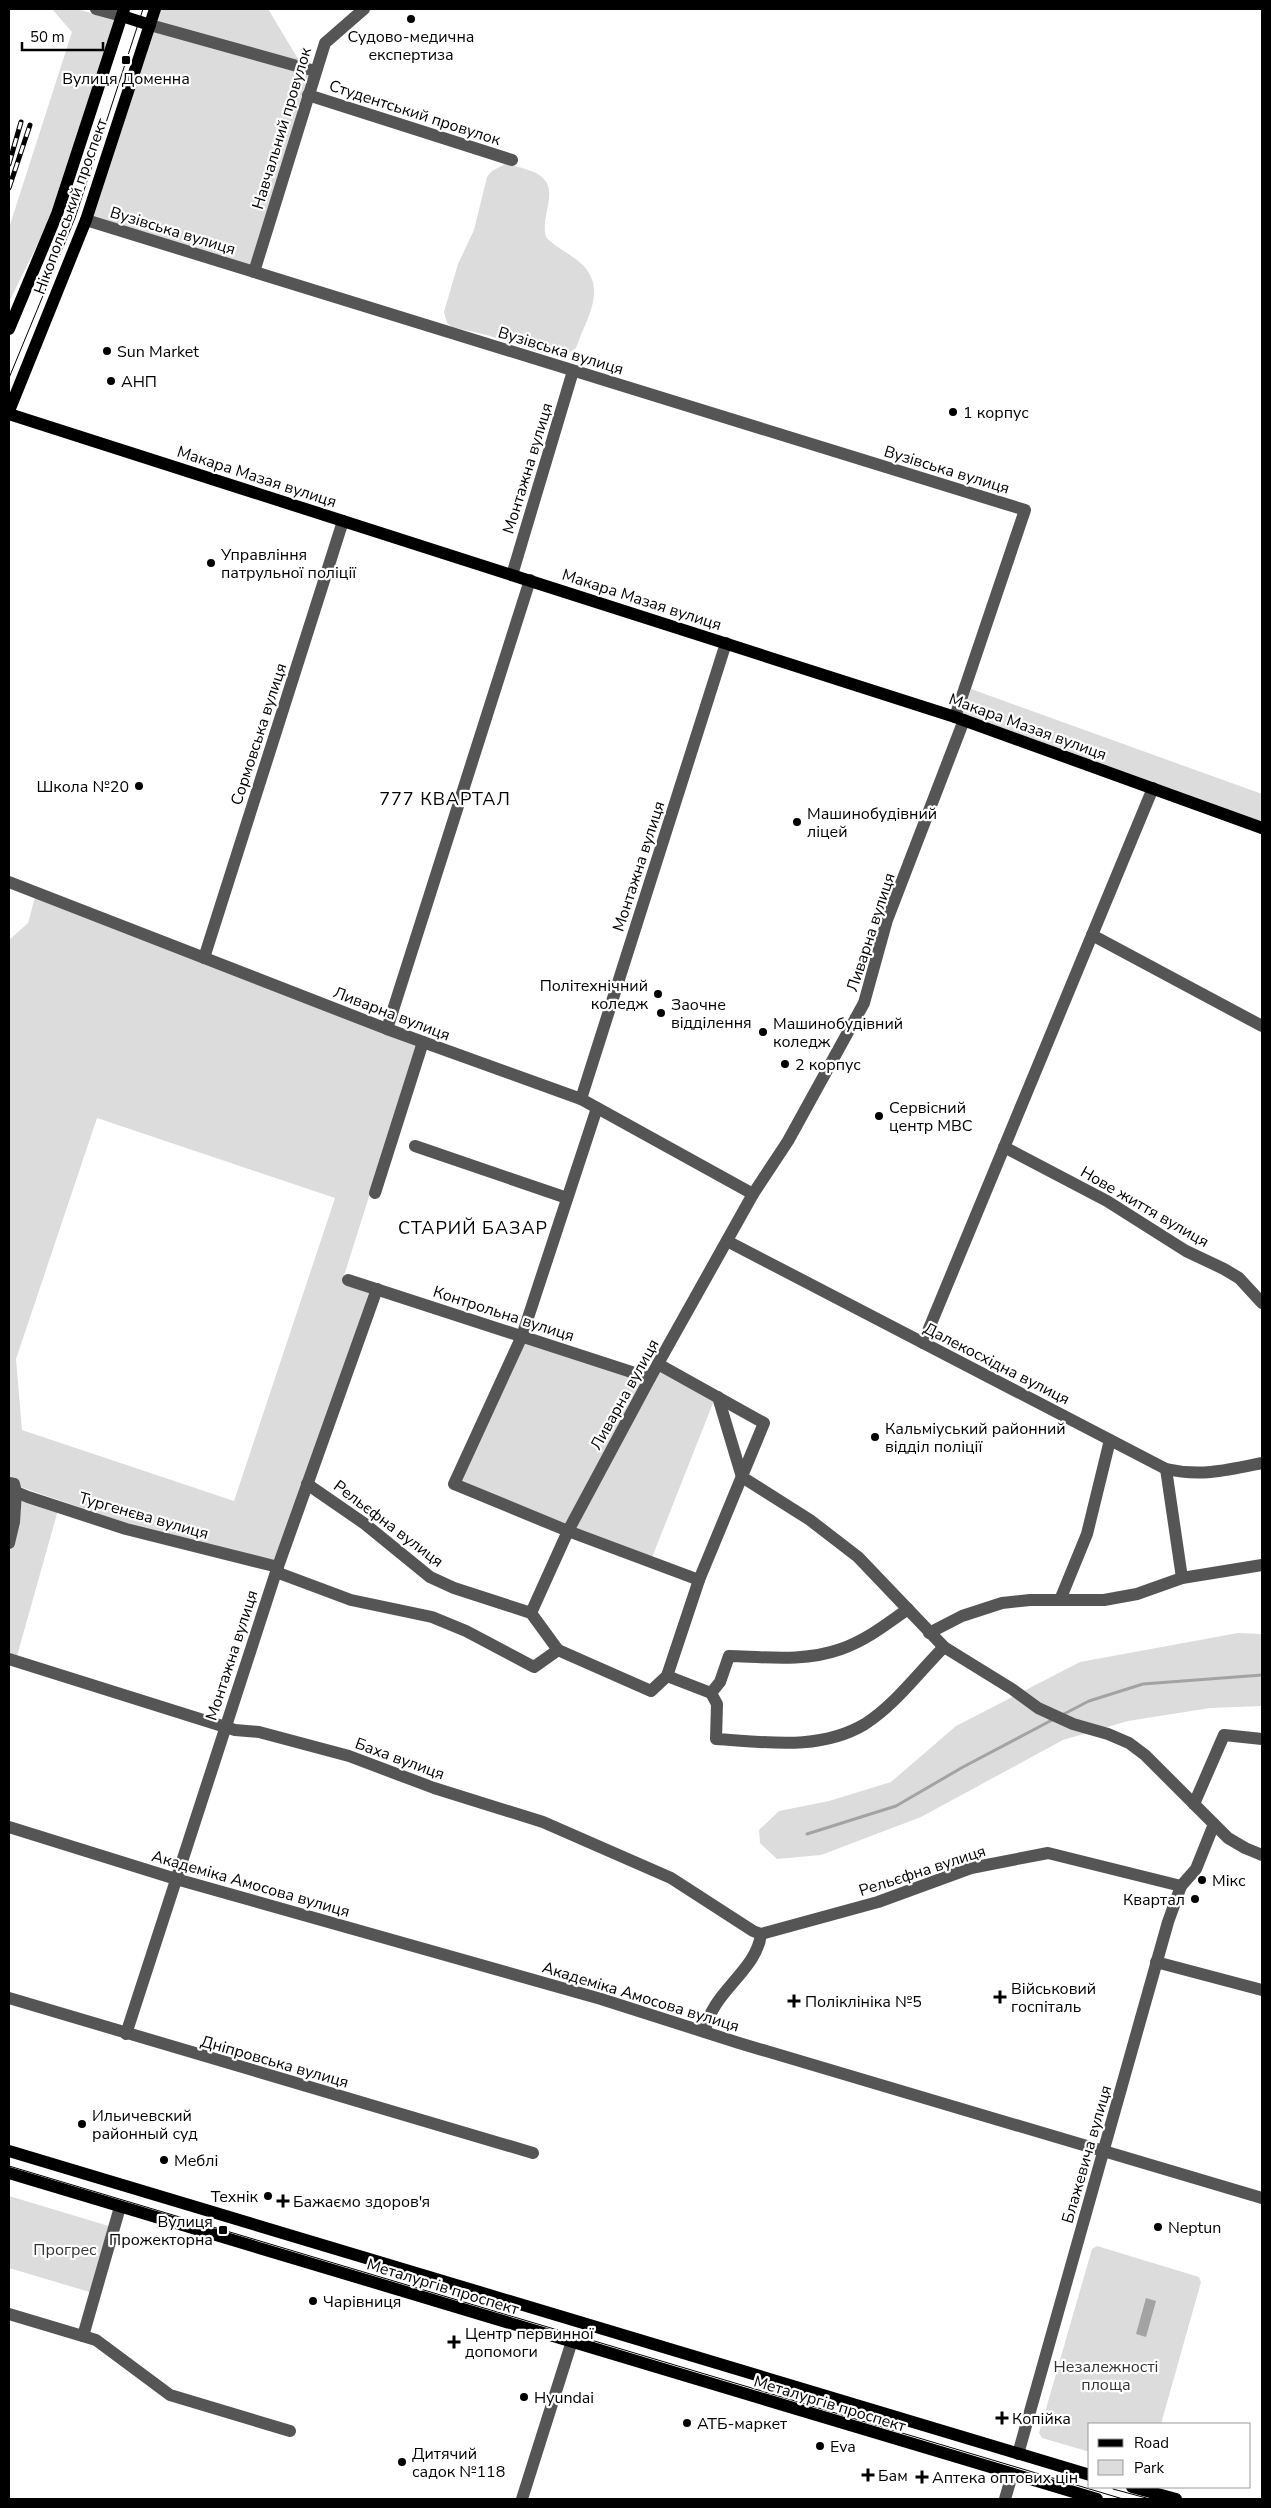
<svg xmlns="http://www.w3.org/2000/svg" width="1271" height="2508" viewBox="0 0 1271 2508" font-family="'Nunito Sans',sans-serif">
	<rect width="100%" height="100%" fill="#fff"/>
	<g fill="#dcdcdc" fill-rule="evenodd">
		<polygon points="52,9 77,9 116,20 54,211 9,302 9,228 72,32"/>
		<polygon points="161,9 268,9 309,77 251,267 92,217"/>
		<path d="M505 164C513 165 520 167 528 170 567 182 539 212 546 237 555 247 567 252 577 260 610 286 587 316 576 348L564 356 542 353 487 335 452 327 447 323 444 312 458 264 474 230 487 177 492 171Z"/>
		<polygon points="971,689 1262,794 1262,825 962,716"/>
		<path d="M35 897 417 1045 342 1282 372 1292 275 1562 129 1524 9 1483V940L28 923ZM97 1118 335 1198 234 1501 22 1430 16 1359Z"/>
		<polygon points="524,1339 647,1379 567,1527 458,1483"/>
		<polygon points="659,1368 715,1398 651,1560 571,1529"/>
		<polygon points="9,1493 58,1510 17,1656 9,1653"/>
		<polygon points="1238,1633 1262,1634 1262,1706 1210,1708 1128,1721 1063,1740 921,1817 821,1855 777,1859 760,1843 759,1830 779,1811 829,1801 891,1782 956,1726 1080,1662"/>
		<polygon points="9,2196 112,2227 93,2293 9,2268"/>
		<polygon points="1097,2246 1199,2277 1201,2282 1161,2424 1090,2424 1090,2452 1042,2438 1039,2433 1092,2249"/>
	</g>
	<polygon fill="#a3a3a3" points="1146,2298 1156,2301 1146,2337 1136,2334"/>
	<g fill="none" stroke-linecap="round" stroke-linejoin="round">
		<g stroke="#a3a3a3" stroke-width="3">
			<polyline points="1062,1715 1089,1701 1143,1684 1262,1675"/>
			<polyline points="807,1834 896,1806 963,1767 1054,1719"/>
		</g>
		<g stroke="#555" stroke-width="12">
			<polyline points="96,9 122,16"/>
			<polyline points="150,25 315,71"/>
			<polyline points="308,95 512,160"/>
			<polyline points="86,220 1025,510 955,717"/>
			<polyline points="254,272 325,43 364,9"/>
			<polyline points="512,575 573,371"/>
			<polyline points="9,882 387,1029 581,1099 753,1194"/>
			<polyline points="1092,935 1262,1026"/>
			<polyline points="204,958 343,521"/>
			<polyline points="387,1029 530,580"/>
			<polyline points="581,1099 726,643"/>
			<polyline points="597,1108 522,1336 454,1484 568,1531 699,1580"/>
			<polyline points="415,1146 567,1198"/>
			<polyline points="1004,1147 1107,1201 1186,1251 1224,1269 1239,1278 1262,1303"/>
			<polyline points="375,1193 423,1042"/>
			<path d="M727 1241 1166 1469C1201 1477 1228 1470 1262 1463"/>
			<polyline points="348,1280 650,1378"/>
			<polyline points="923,1343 1153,788"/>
			<polyline points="718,1397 742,1477"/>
			<polyline points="1166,1469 1182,1578"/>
			<polyline points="742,1477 810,1520 858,1557 944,1647 1012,1689 1038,1708 1073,1724 1108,1734 1129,1743 1145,1755 1228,1838 1245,1848 1262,1855"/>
			<polyline points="9,1483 14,1484 16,1492 28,1497 126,1529 278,1567"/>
			<polyline points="307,1484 365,1524 430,1577 454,1588 531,1613 558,1650 651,1691 667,1676 699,1580 764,1423 658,1364"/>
			<polyline points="9,1543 14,1522 16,1492"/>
			<polyline points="276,1572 351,1600 432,1617 466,1631 534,1667 558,1650"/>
			<polyline points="1060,1600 1087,1534 1110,1440"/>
			<polyline points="531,1613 568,1531 650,1378 753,1194 788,1141 864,1003 887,920 964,720"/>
			<polyline points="929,1633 962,1616 1002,1603 1030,1600 1104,1600 1137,1594 1182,1578 1262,1565"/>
			<polyline points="9,1659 235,1730 259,1732 349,1756 434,1788 543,1822 671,1878 753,1931 761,1934"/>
			<path d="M667 1676 711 1693 717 1704 716 1739C766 1742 820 1751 865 1724 895 1705 919 1672 944 1647"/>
			<path d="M711 1693 720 1682 729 1656C766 1657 805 1662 841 1649 865 1641 887 1624 908 1609"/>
			<polyline points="1194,1804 1224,1735 1262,1739"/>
			<polyline points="9,1827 176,1879 601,1999 739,2043 1262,2198"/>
			<polyline points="761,1934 878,1902 971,1868 1048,1853 1181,1886"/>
			<polyline points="1156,1962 1262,1990"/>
			<polyline points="9,1998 533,2153"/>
			<path d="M705 2032C710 1993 757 1971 761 1934"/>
			<polyline points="126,2034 276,1572 377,1289"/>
			<polyline points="9,2314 96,2340 170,2395 290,2431"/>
			<polyline points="83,2336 120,2207"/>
			<polyline points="1018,2454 1168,1922 1181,1886 1196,1869 1214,1824"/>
			<polyline points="522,2499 572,2341"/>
			<polyline points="1005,2499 1012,2475"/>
		</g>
		<g stroke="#000" stroke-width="12">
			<polyline points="122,16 150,25"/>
			<polyline points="9,329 57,214 124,9"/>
			<polyline points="9,411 86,220 155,9"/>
			<polyline points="9,414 955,717 1262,828"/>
			<polyline points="9,2151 1090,2475"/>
			<polyline points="9,2173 1097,2499"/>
			<polyline points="1132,2487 1176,2499"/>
		</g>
		<g stroke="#000" stroke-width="1">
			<polyline points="9,378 75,218 143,9"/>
			<polyline points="9,2166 1123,2499"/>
			<polyline points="1113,2489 1150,2499"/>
		</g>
		<defs>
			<g id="rail">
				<polyline points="9,164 21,122"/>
				<polyline points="9,188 30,125"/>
			</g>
		</defs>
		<use href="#rail" stroke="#000" stroke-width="5"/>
		<use href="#rail" stroke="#fff" stroke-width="3" stroke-dasharray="9" stroke-linecap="butt"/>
	</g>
	<g fill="#000" stroke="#fff" stroke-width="2">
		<circle cx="411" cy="19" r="5"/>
		<rect x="121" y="55" width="10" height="10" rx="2.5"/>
		<circle cx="107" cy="351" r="5"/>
		<circle cx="111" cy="381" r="5"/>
		<circle cx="953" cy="412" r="5"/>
		<circle cx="211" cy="563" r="5"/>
		<circle cx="139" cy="786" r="5"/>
		<circle cx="797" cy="822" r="5"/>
		<circle cx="658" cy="994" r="5"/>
		<circle cx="661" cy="1013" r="5"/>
		<circle cx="763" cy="1032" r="5"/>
		<circle cx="785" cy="1064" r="5"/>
		<circle cx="879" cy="1116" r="5"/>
		<circle cx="875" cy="1437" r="5"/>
		<circle cx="1202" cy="1880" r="5"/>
		<circle cx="1195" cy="1899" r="5"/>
		<path d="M997.5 1989.5h5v5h5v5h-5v5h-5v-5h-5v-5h5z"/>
		<path d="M791.5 1993.5h5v5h5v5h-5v5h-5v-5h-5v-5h5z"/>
		<circle cx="82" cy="2124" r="5"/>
		<circle cx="164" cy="2160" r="5"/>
		<circle cx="268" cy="2196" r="5"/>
		<path d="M280.5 2193.5h5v5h5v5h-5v5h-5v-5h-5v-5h5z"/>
		<circle cx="1158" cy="2227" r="5"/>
		<rect x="218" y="2225" width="10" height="10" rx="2.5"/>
		<circle cx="313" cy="2301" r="5"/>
		<path d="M451.5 2334.5h5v5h5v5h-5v5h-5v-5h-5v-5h5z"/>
		<circle cx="524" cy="2397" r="5"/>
		<path d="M999.5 2410.5h5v5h5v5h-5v5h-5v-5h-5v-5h5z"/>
		<circle cx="687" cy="2423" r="5"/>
		<circle cx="820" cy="2446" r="5"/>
		<circle cx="402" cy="2462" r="5"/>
		<path d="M865.5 2467.5h5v5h5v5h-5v5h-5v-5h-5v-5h5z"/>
		<path d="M919.5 2469.5h5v5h5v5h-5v5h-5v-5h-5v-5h5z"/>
	</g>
	<g text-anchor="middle" stroke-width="4.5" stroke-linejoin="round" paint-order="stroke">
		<g font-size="16" fill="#000" stroke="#fff" text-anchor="start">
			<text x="411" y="42" text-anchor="middle">Судово-медична<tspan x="411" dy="18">експертиза</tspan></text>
			<text x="126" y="84" text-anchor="middle">Вулиця Доменна</text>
			<text x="117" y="357">Sun Market</text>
			<text x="121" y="387">АНП</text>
			<text x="963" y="418">1 корпус</text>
			<text x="221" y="560">Управління<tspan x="221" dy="18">патрульної поліції</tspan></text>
			<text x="129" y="792" text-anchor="end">Школа №20</text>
			<text x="807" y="819">Машинобудівний<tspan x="807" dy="18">ліцей</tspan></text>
			<text x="648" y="991" text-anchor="end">Політехнічний<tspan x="648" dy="18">коледж</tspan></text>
			<text x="671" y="1010">Заочне<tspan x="671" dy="18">відділення</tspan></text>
			<text x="773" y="1029">Машинобудівний<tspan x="773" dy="18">коледж</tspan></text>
			<text x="795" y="1070">2 корпус</text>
			<text x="889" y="1113">Сервісний<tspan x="889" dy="18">центр МВС</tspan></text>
			<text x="885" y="1434">Кальміуський районний<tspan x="885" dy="18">відділ поліції</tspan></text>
			<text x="1212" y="1886">Мікс</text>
			<text x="1185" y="1905" text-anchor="end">Квартал</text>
			<text x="1011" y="1994">Військовий<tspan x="1011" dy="18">госпіталь</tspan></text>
			<text x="805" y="2007">Поліклініка №5</text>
			<text x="92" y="2121">Ильичевский<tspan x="92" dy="18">районный суд</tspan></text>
			<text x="174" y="2166">Меблі</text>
			<text x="258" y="2202" text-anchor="end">Технік</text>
			<text x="293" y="2207">Бажаємо здоров'я</text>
			<text x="213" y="2227" text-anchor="end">Вулиця<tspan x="213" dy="18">Прожекторна</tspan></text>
			<text x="1168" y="2233">Neptun</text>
			<text x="323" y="2307">Чарівниця</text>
			<text x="465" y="2339">Центр первинної<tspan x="465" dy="18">допомоги</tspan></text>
			<text x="534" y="2403">Hyundai</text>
			<text x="1012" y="2424">Копійка</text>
			<text x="697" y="2429">АТБ-маркет</text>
			<text x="830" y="2452">Eva</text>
			<text x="412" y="2459">Дитячий<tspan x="412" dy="18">садок №118</tspan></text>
			<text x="878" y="2481">Бам</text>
			<text x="932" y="2483">Аптека оптових цін</text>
		</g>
		<g font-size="16" fill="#000" stroke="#fff">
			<text transform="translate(415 112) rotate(18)" y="6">Студентський провулок</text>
			<text transform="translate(281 128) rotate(-73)" y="6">Навчальний провулок</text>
			<text transform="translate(70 206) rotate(-70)" y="6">Нікопольський проспект</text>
			<text transform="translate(173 230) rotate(17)" y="6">Вузівська вулиця</text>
			<text transform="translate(561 350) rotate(17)" y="6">Вузівська вулиця</text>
			<text transform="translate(527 468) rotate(-73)" y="6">Монтажна вулиця</text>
			<text transform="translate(947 469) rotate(17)" y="6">Вузівська вулиця</text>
			<text transform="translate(257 476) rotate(18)" y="6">Макара Мазая вулиця</text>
			<text transform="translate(642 599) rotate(18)" y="6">Макара Мазая вулиця</text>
			<text transform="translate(1028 726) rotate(20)" y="6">Макара Мазая вулиця</text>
			<text transform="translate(258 734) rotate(-72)" y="6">Сормовська вулиця</text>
			<text transform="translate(638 866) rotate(-72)" y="6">Монтажна вулиця</text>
			<text transform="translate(870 932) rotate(-72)" y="6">Ливарна вулиця</text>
			<text transform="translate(392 1013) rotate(21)" y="6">Ливарна вулиця</text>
			<text transform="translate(1145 1206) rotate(30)" y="6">Нове життя вулиця</text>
			<text transform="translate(504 1313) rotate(18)" y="6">Контрольна вулиця</text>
			<text transform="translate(997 1363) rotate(27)" y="6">Далекосхідна вулиця</text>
			<text transform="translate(624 1394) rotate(-61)" y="6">Ливарна вулиця</text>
			<text transform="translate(144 1515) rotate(16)" y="6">Тургенєва вулиця</text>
			<text transform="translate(389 1523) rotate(37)" y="6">Рельєфна вулиця</text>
			<text transform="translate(231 1655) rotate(-72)" y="6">Монтажна вулиця</text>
			<text transform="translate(400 1758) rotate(20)" y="6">Баха вулиця</text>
			<text transform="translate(922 1870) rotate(-18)" y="6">Рельєфна вулиця</text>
			<text transform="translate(251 1883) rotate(16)" y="6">Академіка Амосова вулиця</text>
			<text transform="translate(641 1996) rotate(17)" y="6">Академіка Амосова вулиця</text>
			<text transform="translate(275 2061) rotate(16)" y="6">Дніпровська вулиця</text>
			<text transform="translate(1086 2154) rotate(-74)" y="6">Блажевича вулиця</text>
			<text transform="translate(443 2286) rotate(17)" y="6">Металургів проспект</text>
			<text transform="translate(830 2403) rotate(17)" y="6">Металургів проспект</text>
		</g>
		<g font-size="16" fill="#333" stroke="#fff">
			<text x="65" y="2255">Прогрес</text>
			<text x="1106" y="2372">Незалежності<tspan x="1106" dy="18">площа</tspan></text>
		</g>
		<g font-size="18" letter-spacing="1" fill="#000" stroke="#fff">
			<text x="445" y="805">777 КВАРТАЛ</text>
			<text x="473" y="1234">СТАРИЙ БАЗАР</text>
		</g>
	</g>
	<rect width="1271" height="2508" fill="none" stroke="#000000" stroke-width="20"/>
	<rect x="1088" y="2423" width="162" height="65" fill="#ffffff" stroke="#999999"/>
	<rect x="1098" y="2439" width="25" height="8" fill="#000000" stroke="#999999"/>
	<text x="1134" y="2448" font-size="15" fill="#000000">Road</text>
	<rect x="1098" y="2460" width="25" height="15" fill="#dcdcdc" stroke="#999999"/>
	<text x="1134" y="2473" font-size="15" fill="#000000">Park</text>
	<path d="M22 42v8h81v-8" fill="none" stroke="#000000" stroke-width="2.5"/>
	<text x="30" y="42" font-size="15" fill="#000000" stroke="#ffffff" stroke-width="4" paint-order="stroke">50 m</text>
</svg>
